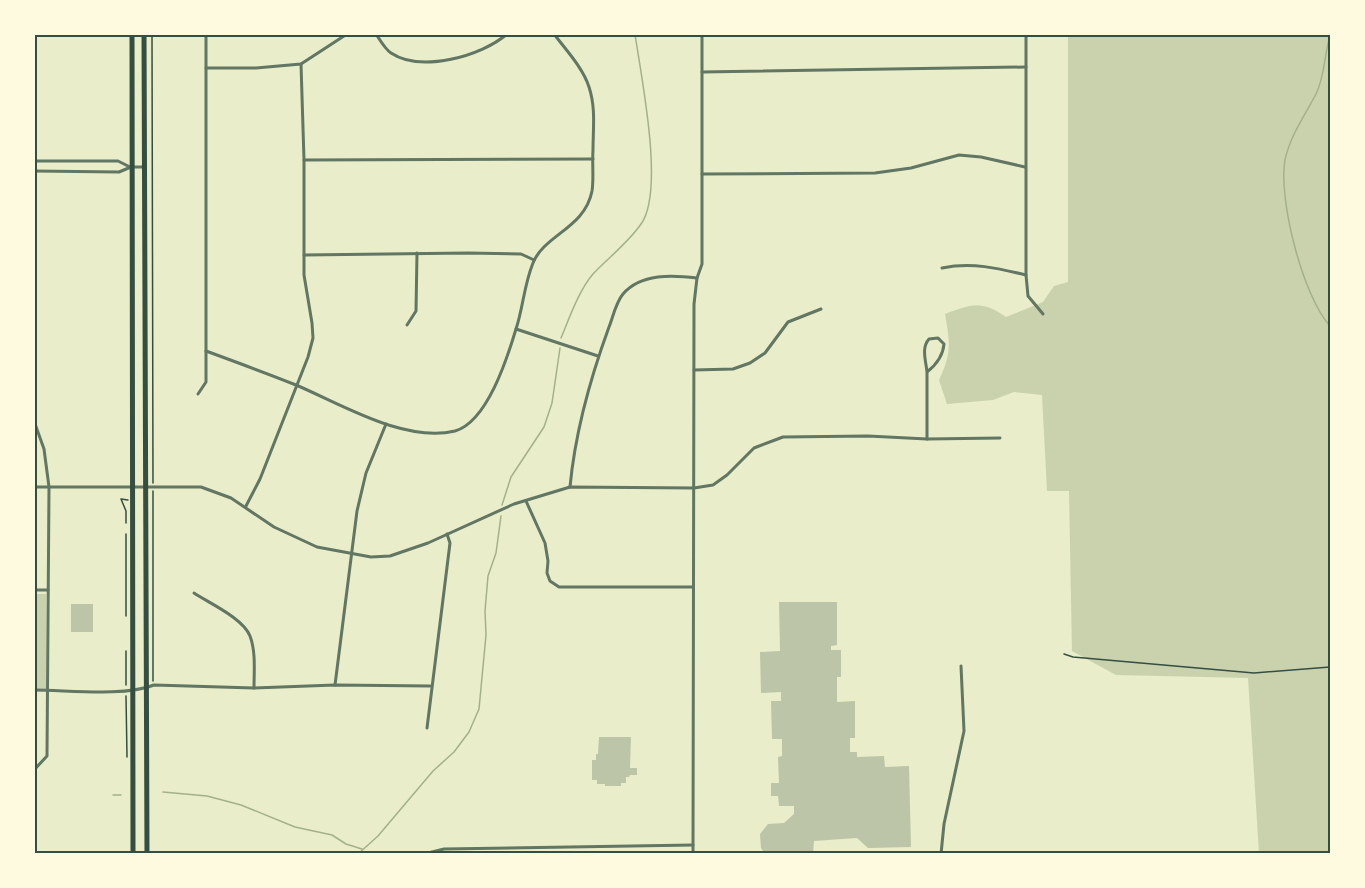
<svg xmlns="http://www.w3.org/2000/svg" width="1365" height="888" viewBox="0 0 1365 888" font-family="'Noto Sans',sans-serif">
	<rect width="100%" height="100%" fill="#e9edc9"/>
	<g fill="#cad2ad">
		<path d="M1068 35H1330V853H1259L1248 678 1116 675 1072 651 1069 491H1047L1042 395 1014 392 993 400 947 404 939 380C952 353 950 342 945 314 972 304 981 300 1006 317L1043 302 1054 286 1068 282Z"/>
		<polygon points="34,594 46,594 46,689 35,689"/>
	</g>
	<g fill="none" stroke-linecap="round" stroke-linejoin="round">
		<g stroke="#a3b18a" stroke-width="1.5">
			<path d="M1330 36C1324 55 1325 76 1316 94 1305 115 1290 136 1285 160 1278 199 1303 297 1330 326"/>
			<path d="M561 338C569 319 579 290 593 274 609 257 628 243 641 224 665 191 641 76 635 34"/>
			<polyline points="502,505 511,477 544,427 552,403 560,348"/>
			<polyline points="163,792 207,796 241,805 295,827 332,835 346,844 362,849"/>
			<polyline points="113,795 121,795"/>
			<polyline points="358,854 378,836 433,771 454,752 469,732 479,709 486,635 485,611 488,576 496,553 501,516"/>
		</g>
	</g>
	<g fill="#bcc5a7">
		<polygon points="779,602 837,602 837,645 831,646 831,650 841,650 841,677 837,677 837,702 855,701 855,738 850,738 850,752 857,752 857,757 884,756 885,767 909,766 911,847 868,848 857,838 814,841 813,854 765,854 761,848 760,834 768,824 784,823 794,814 794,806 779,806 778,796 771,796 771,783 779,783 778,757 782,756 782,739 772,739 771,701 781,701 781,692 761,693 760,652 780,651"/>
		<rect x="71" y="604" width="22" height="28"/>
		<polygon points="599,737 631,737 630,768 637,768 637,775 630,775 629,777 626,777 626,783 621,783 621,786 605,786 605,784 597,784 597,780 592,780 592,760 596,760 596,754 598,754"/>
	</g>
	<g fill="none" stroke-linecap="round" stroke-linejoin="round">
		<g stroke="#344e41" stroke-width="1.5">
			<polyline points="152,34 153,483"/>
			<polyline points="153,491 153,681"/>
			<polyline points="126,523 126,511 121,499 128,500"/>
			<polyline points="126,534 126,616"/>
			<polyline points="1064,654 1073,657 1254,673 1330,667"/>
			<polyline points="126,685 126,651"/>
			<polyline points="126,696 127,757"/>
		</g>
		<g stroke="#617663" stroke-width="3">
			<path d="M376 34C380 40 385 49 391 53 421 73 482 56 507 34"/>
			<polyline points="1026,34 1026,275 1028,296 1043,314"/>
			<polyline points="206,68 256,68 301,64 347,34"/>
			<polyline points="702,72 1026,67"/>
			<polyline points="304,160 593,159"/>
			<polyline points="34,161 118,161 130,167"/>
			<polyline points="34,171 119,172 131,167 145,167"/>
			<polyline points="702,174 875,173 911,168 959,155 981,157 1025,167"/>
			<polyline points="304,255 468,253 521,254 534,260"/>
			<path d="M942 268C972 262 997 268 1026 275"/>
			<polyline points="407,325 416,311 417,253"/>
			<polyline points="516,329 598,356"/>
			<path d="M206 351C236 362 266 373 296 385 341 404 404 443 455 431 487 422 507 359 516 329 523 308 524 285 533 263 544 235 585 228 592 191 594 178 592 164 593 150 593 129 596 108 589 87 583 68 566 50 554 34"/>
			<polyline points="694,370 733,369 750,363 765,353 788,322 821,309"/>
			<path d="M927 372C926 361 921 348 929 339L938 338 944 344C943 356 936 365 927 372V439"/>
			<polyline points="198,394 206,382 206,34"/>
			<polyline points="34,421 44,449 49,487 47,756 34,770"/>
			<polyline points="34,487 201,487 231,498 274,527 317,547 371,557 390,556 428,543 514,504 570,487 694,488 713,485 727,475 754,448 783,437 868,436 927,439 1000,438"/>
			<path d="M570 487C575 433 590 379 609 327 613 317 616 302 623 294 641 273 673 275 697 278"/>
			<polyline points="526,501 545,543 548,561 547,573 550,581 559,587 692,587"/>
			<polyline points="246,506 260,479 308,357 313,338 312,323 304,275 304,160 301,64"/>
			<polyline points="34,590 48,590"/>
			<path d="M194 593C209 603 243 618 250 636 256 652 254 671 254 688"/>
			<polyline points="335,685 357,511 366,473 386,424"/>
			<path d="M34 690C68 690 124 697 154 685L254 688 335 685 430 686"/>
			<polyline points="427,728 450,543 447,534"/>
			<polyline points="424,854 444,849 693,845"/>
			<polyline points="693,854 694,304 697,278 702,264 702,34"/>
			<polyline points="941,854 944,824 964,731 961,666"/>
		</g>
		<g stroke="#344e41" stroke-width="5">
			<polyline points="132,34 133,854"/>
			<polyline points="144,34 147,854"/>
		</g>
	</g>
	<rect width="1365" height="888" fill="none" stroke="#fefae0" stroke-width="72"/>
	<rect x="36" y="36" width="1293" height="816" fill="none" stroke="#344e41" stroke-width="2"/>
</svg>
